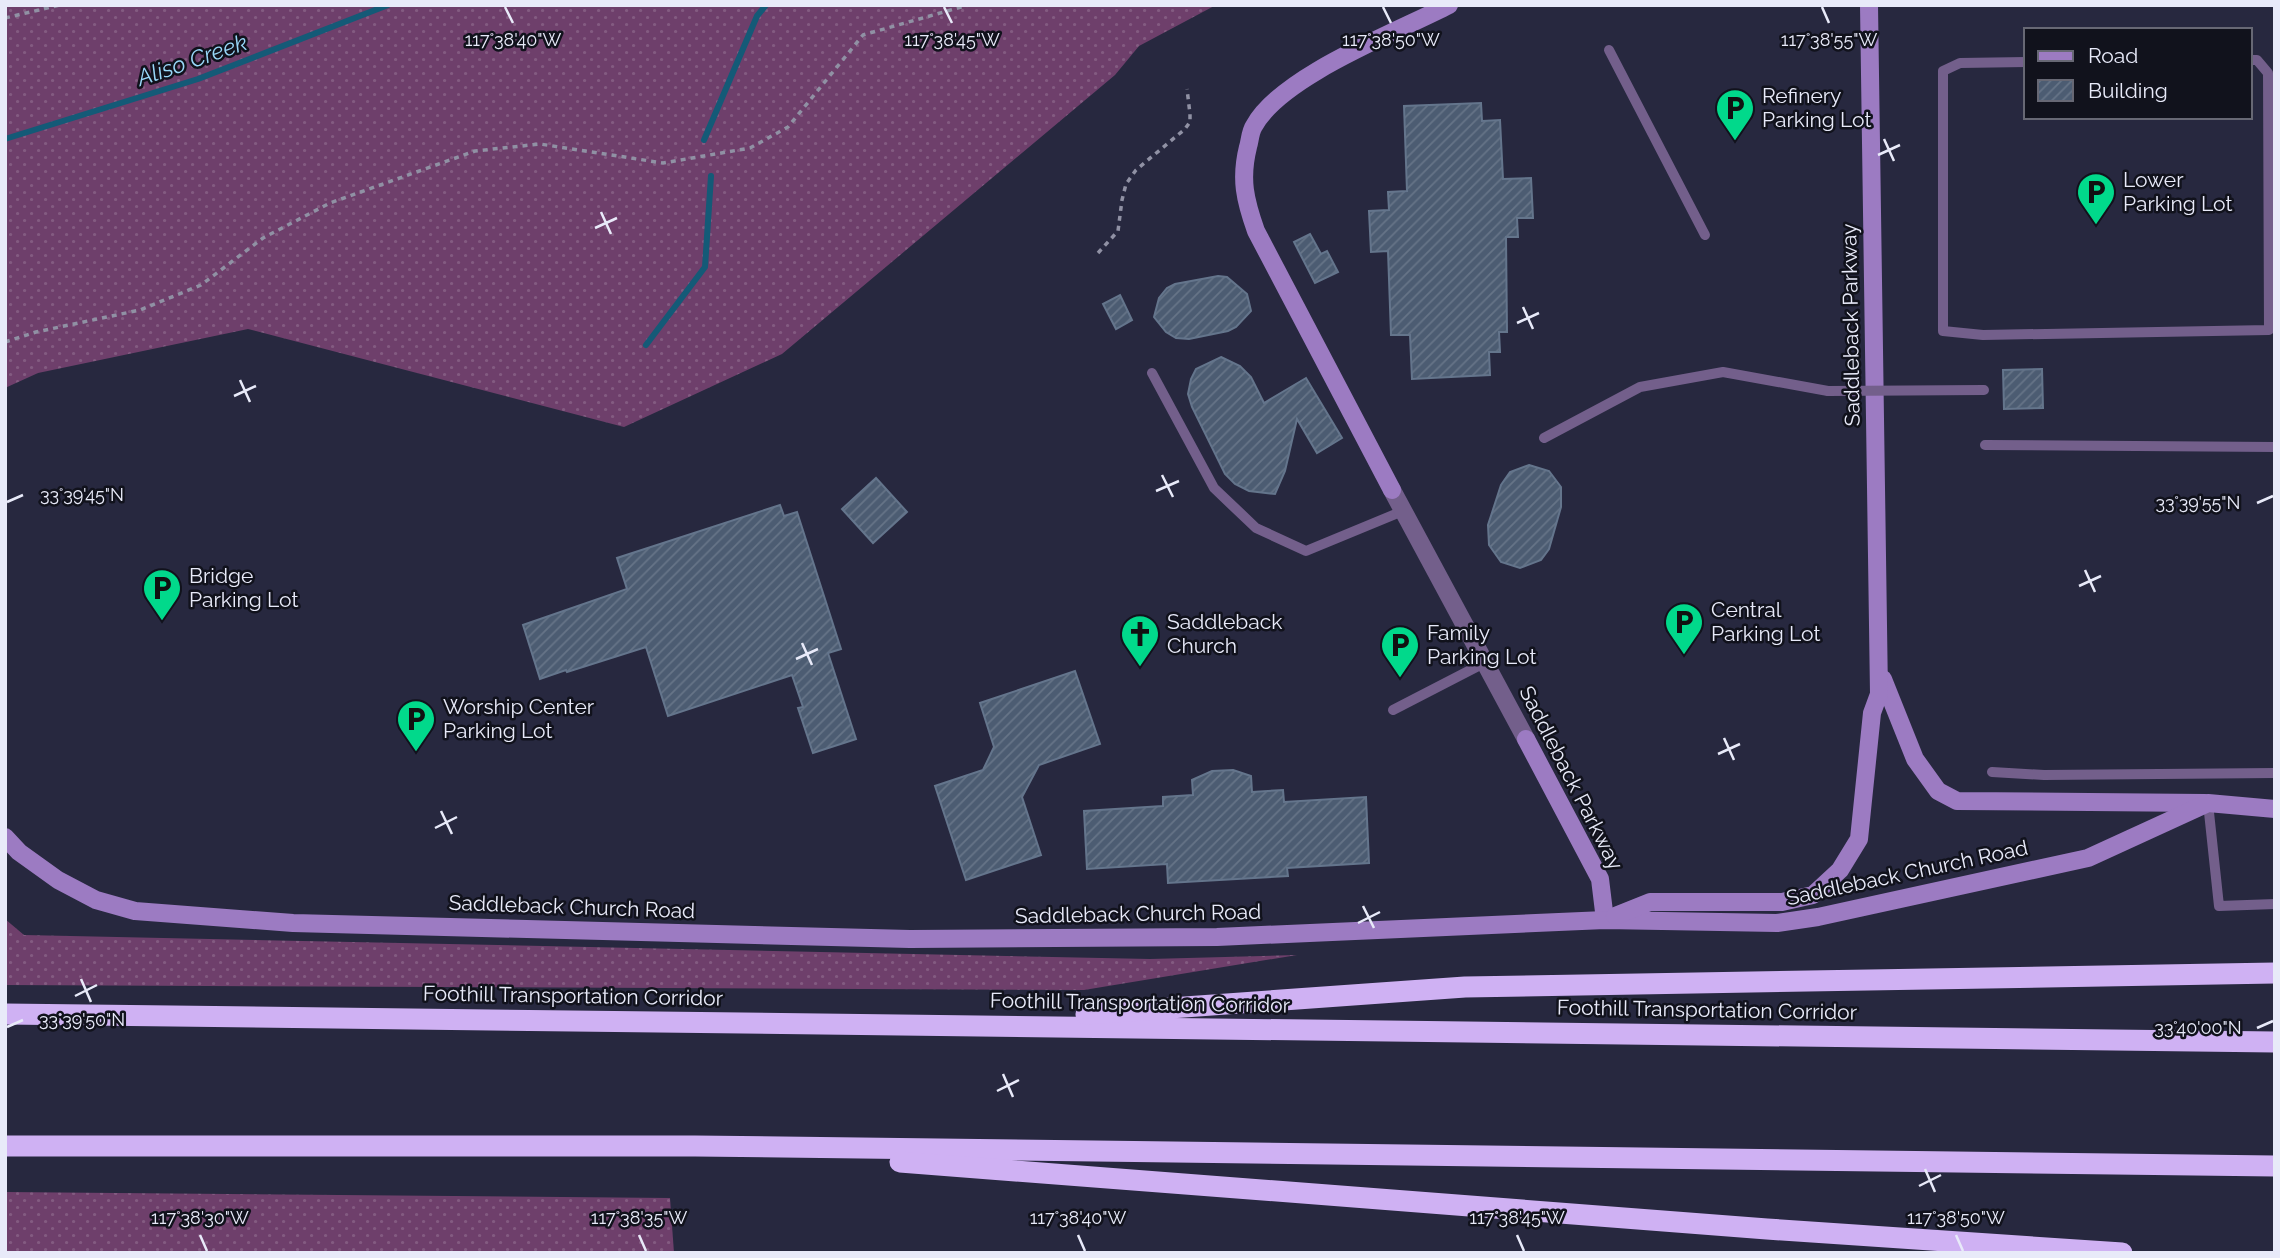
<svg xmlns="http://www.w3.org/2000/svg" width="2280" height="1258" viewBox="0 0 2280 1258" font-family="Raleway,sans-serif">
	<defs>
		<pattern id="grass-dots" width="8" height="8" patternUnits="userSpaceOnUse" patternTransform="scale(1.75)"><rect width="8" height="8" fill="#6e3f6b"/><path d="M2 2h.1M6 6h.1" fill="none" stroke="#835b81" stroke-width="1.8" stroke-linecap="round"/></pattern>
		<pattern id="building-hatch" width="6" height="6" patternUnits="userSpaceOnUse" patternTransform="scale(1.75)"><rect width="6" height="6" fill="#4c5c72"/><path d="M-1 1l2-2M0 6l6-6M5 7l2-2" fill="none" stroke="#667487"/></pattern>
	</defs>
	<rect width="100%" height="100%" fill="#27283f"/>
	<g fill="url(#grass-dots)">
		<polygon points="5,5 1216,5 1139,46 1115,75 782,354 624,427 248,329 38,373 5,388"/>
		<polygon points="5,919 24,935 1150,959 1297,955 1084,990 5,985"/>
		<polygon points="5,1192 670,1198 674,1253 5,1253"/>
	</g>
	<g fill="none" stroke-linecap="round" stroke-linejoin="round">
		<g stroke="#145a77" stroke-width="6">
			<polyline points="5,139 198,79 388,5"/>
			<polyline points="704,140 757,16 766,5"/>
			<polyline points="646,345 705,267 711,176"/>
		</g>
	</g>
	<g fill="url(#building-hatch)" stroke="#64758c" stroke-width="2">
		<polygon points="1481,103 1482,121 1500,120 1503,179 1531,178 1533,218 1517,218 1518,237 1506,237 1507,332 1499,332 1500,352 1489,352 1490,375 1412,379 1410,335 1391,335 1388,251 1371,252 1369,211 1389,210 1388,192 1407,191 1404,106"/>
		<polygon points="1310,234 1321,254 1327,251 1338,272 1315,283 1294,242"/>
		<polygon points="1218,276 1227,277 1247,294 1251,311 1236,327 1228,331 1189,339 1176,338 1166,332 1154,317 1159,298 1167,288 1175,284"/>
		<polygon points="1120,295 1132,320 1116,329 1103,304"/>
		<polygon points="1221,357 1240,366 1251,377 1264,403 1306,378 1342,438 1317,453 1297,419 1285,471 1275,494 1249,491 1235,484 1225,474 1192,407 1188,394 1191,379 1196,369"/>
		<polygon points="2042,369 2043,408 2004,409 2003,370"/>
		<polygon points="1529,465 1549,471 1561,487 1561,507 1549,549 1541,560 1520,568 1501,562 1489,545 1488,525 1501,485 1510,472"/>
		<polygon points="876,478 907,512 873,543 842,509"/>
		<polygon points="780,505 784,516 797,512 841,649 828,653 856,739 813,753 798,708 803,707 792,675 668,716 646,647 567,672 566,670 540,679 523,625 627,589 617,558"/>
		<polygon points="1075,671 1100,744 1039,765 1022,797 1041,855 966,880 935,786 983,770 994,747 980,703"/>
		<polygon points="1233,770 1251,776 1252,792 1283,790 1284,802 1366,797 1369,863 1287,868 1288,876 1168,883 1167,864 1087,869 1084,811 1163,806 1163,797 1193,795 1192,780 1212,771"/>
	</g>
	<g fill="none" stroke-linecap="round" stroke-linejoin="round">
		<g stroke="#9091a4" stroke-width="3.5" stroke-dasharray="5 5" stroke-linecap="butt">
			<polyline points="5,18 60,5"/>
			<polyline points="1098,253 1118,231 1122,200 1126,184 1136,170 1185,129 1190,122 1190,114 1187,89"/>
			<polyline points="5,342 36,332 140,310 201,285 263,238 330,203 475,151 540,144 663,163 750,148 788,127 863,35 968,5"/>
		</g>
		<g stroke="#735f8b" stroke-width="10">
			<polyline points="1609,50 1705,235"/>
			<polyline points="2026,62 1960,63 1943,71 1943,331 1983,335 2269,330 2268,73 2257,60 2250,60"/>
			<polyline points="1152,373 1214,488 1256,528 1306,551 1403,511"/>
			<polyline points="1544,438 1640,387 1723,372 1828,391"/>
			<polyline points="1985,445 2275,447"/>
			<polyline points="1393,710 1486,662"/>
			<polyline points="1992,772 2044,775 2275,773"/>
			<polyline points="2208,803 2219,906 2275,904"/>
		</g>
		<polyline stroke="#735f8b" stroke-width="18" points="1392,490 1526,739"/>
		<g stroke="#9c7bc2" stroke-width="18">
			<path d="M1392 490 1256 231C1245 200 1240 179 1248 147 1250 141 1250 132 1254 126 1281 76 1397 32 1449 5"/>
			<polyline points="1883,679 1915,759 1938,791 1957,801 2205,803"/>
			<polyline points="1526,739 1600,879 1605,920"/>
			<polyline points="5,837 19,852 58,880 96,900 135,911 293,923 910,939 1217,937 1605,920 1777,923 1818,917 2088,858 2208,803 2275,809"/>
			<polyline points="1615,916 1650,902 1782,902 1813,895 1840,870 1859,839 1872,713 1879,694 1869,5"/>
		</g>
		<g stroke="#cfb1f3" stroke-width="21">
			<polyline points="5,1014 2275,1042"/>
			<polyline points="1086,1014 1465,987 2275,973"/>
			<polyline points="5,1146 695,1146 2275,1166"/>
			<polyline points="900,1162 1767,1229 2122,1253"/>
		</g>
		<polyline stroke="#735f8b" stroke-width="10" points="1828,391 1984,390"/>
	</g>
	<path fill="none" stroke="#e8eaf9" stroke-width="2.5" d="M505 7 513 23M944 7 952 23M1383 7 1391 23M1822 7 1829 23M1884 139 1894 161M1878 155 1900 145M601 212 611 234M595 228 617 218M1523 307 1533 329M1517 323 1539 313M240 380 250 402M234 396 256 386M1162 475 1173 497M1156 491 1179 481M7 502 23 495M2257 503 2273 496M2085 570 2095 592M2079 586 2101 576M802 643 812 665M796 659 818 649M1724 738 1734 760M1718 754 1740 744M441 811 452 834M435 828 457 817M1363 906 1374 928M1358 923 1380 912M81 979 91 1002M75 996 97 985M7 1027 23 1020M2257 1028 2273 1021M1003 1074 1013 1097M997 1091 1019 1080M1925 1169 1935 1192M1919 1186 1941 1175M200 1235 207 1251M639 1235 646 1251M1078 1235 1085 1251M1517 1235 1524 1251M1956 1235 1963 1251"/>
	<defs>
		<symbol id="parking-pin" viewBox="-11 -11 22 30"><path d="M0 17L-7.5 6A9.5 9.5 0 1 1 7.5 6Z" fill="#01d98b" stroke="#11121c"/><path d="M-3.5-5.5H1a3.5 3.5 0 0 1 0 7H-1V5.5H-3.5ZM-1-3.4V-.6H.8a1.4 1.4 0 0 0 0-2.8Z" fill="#111"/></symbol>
		<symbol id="church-pin" viewBox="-11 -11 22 30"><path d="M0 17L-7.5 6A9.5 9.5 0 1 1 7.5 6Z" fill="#01d98b" stroke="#11121c"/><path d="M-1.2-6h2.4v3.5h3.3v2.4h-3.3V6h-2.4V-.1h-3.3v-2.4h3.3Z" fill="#111"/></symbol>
	</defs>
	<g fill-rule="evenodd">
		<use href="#parking-pin" x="1713" y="86" width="44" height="60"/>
		<use href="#parking-pin" x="2074" y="170" width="44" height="60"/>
		<use href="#parking-pin" x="140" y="566" width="44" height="60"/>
		<use href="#parking-pin" x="1662" y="600" width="44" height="60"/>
		<use href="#church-pin" x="1118" y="612" width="44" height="60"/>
		<use href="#parking-pin" x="1378" y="623" width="44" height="60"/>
		<use href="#parking-pin" x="394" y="697" width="44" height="60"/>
	</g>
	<g text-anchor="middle" stroke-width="5" stroke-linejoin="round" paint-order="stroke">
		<g font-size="21" fill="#e8eaf9" stroke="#11121c" text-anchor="start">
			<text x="1762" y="103">Refinery<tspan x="1762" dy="24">Parking Lot</tspan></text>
			<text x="2123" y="187">Lower<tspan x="2123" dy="24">Parking Lot</tspan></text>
			<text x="189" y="583">Bridge<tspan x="189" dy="24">Parking Lot</tspan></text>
			<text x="1711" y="617">Central<tspan x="1711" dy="24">Parking Lot</tspan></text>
			<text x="1167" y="629">Saddleback<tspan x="1167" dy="24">Church</tspan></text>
			<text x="1427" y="640">Family<tspan x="1427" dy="24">Parking Lot</tspan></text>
			<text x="443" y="714">Worship Center<tspan x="443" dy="24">Parking Lot</tspan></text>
		</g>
		<g font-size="21" fill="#e8eaf9" stroke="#11121c">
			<text transform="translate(1851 325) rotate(-91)" y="7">Saddleback Parkway</text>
			<text transform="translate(1571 778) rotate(63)" y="7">Saddleback Parkway</text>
			<text transform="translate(1907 873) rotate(-12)" y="7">Saddleback Church Road</text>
			<text transform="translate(572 907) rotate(2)" y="7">Saddleback Church Road</text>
			<text transform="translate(1138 914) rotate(-1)" y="7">Saddleback Church Road</text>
			<text transform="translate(573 996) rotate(1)" y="7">Foothill Transportation Corridor</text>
			<text transform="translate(1140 1003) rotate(1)" y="7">Foothill Transportation Corridor</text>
			<text transform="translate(1707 1010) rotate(1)" y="7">Foothill Transportation Corridor</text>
		</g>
		<g font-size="23" font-style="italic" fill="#98d7f8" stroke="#11121c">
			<text transform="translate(192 60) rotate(-19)" y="8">Aliso Creek</text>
		</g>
	</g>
	<g font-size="18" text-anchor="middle" fill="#e8eaf9" stroke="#11121c" stroke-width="5" stroke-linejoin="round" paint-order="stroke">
		<text x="513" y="46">117°38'40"W</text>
		<text x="952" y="46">117°38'45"W</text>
		<text x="1391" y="46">117°38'50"W</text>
		<text x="1829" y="46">117°38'55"W</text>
		<text x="82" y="501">33°39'45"N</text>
		<text x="2198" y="509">33°39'55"N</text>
		<text x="82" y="1026">33°39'50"N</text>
		<text x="2198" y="1034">33°40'00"N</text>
		<text x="200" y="1224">117°38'30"W</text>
		<text x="639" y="1224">117°38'35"W</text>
		<text x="1078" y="1224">117°38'40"W</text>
		<text x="1517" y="1224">117°38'45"W</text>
		<text x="1956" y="1224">117°38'50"W</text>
	</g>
	<rect width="2280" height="1258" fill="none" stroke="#e8eaf9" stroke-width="14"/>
	<rect x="2024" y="28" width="228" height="91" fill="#11121c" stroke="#676874" stroke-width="2"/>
	<rect x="2038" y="51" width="35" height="10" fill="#9c7bc2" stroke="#676874" stroke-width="2"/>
	<text x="2088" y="63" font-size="21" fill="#e8eaf9">Road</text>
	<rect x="2038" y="80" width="35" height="21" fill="url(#building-hatch)" stroke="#676874" stroke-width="2"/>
	<text x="2088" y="98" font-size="21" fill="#e8eaf9">Building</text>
</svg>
